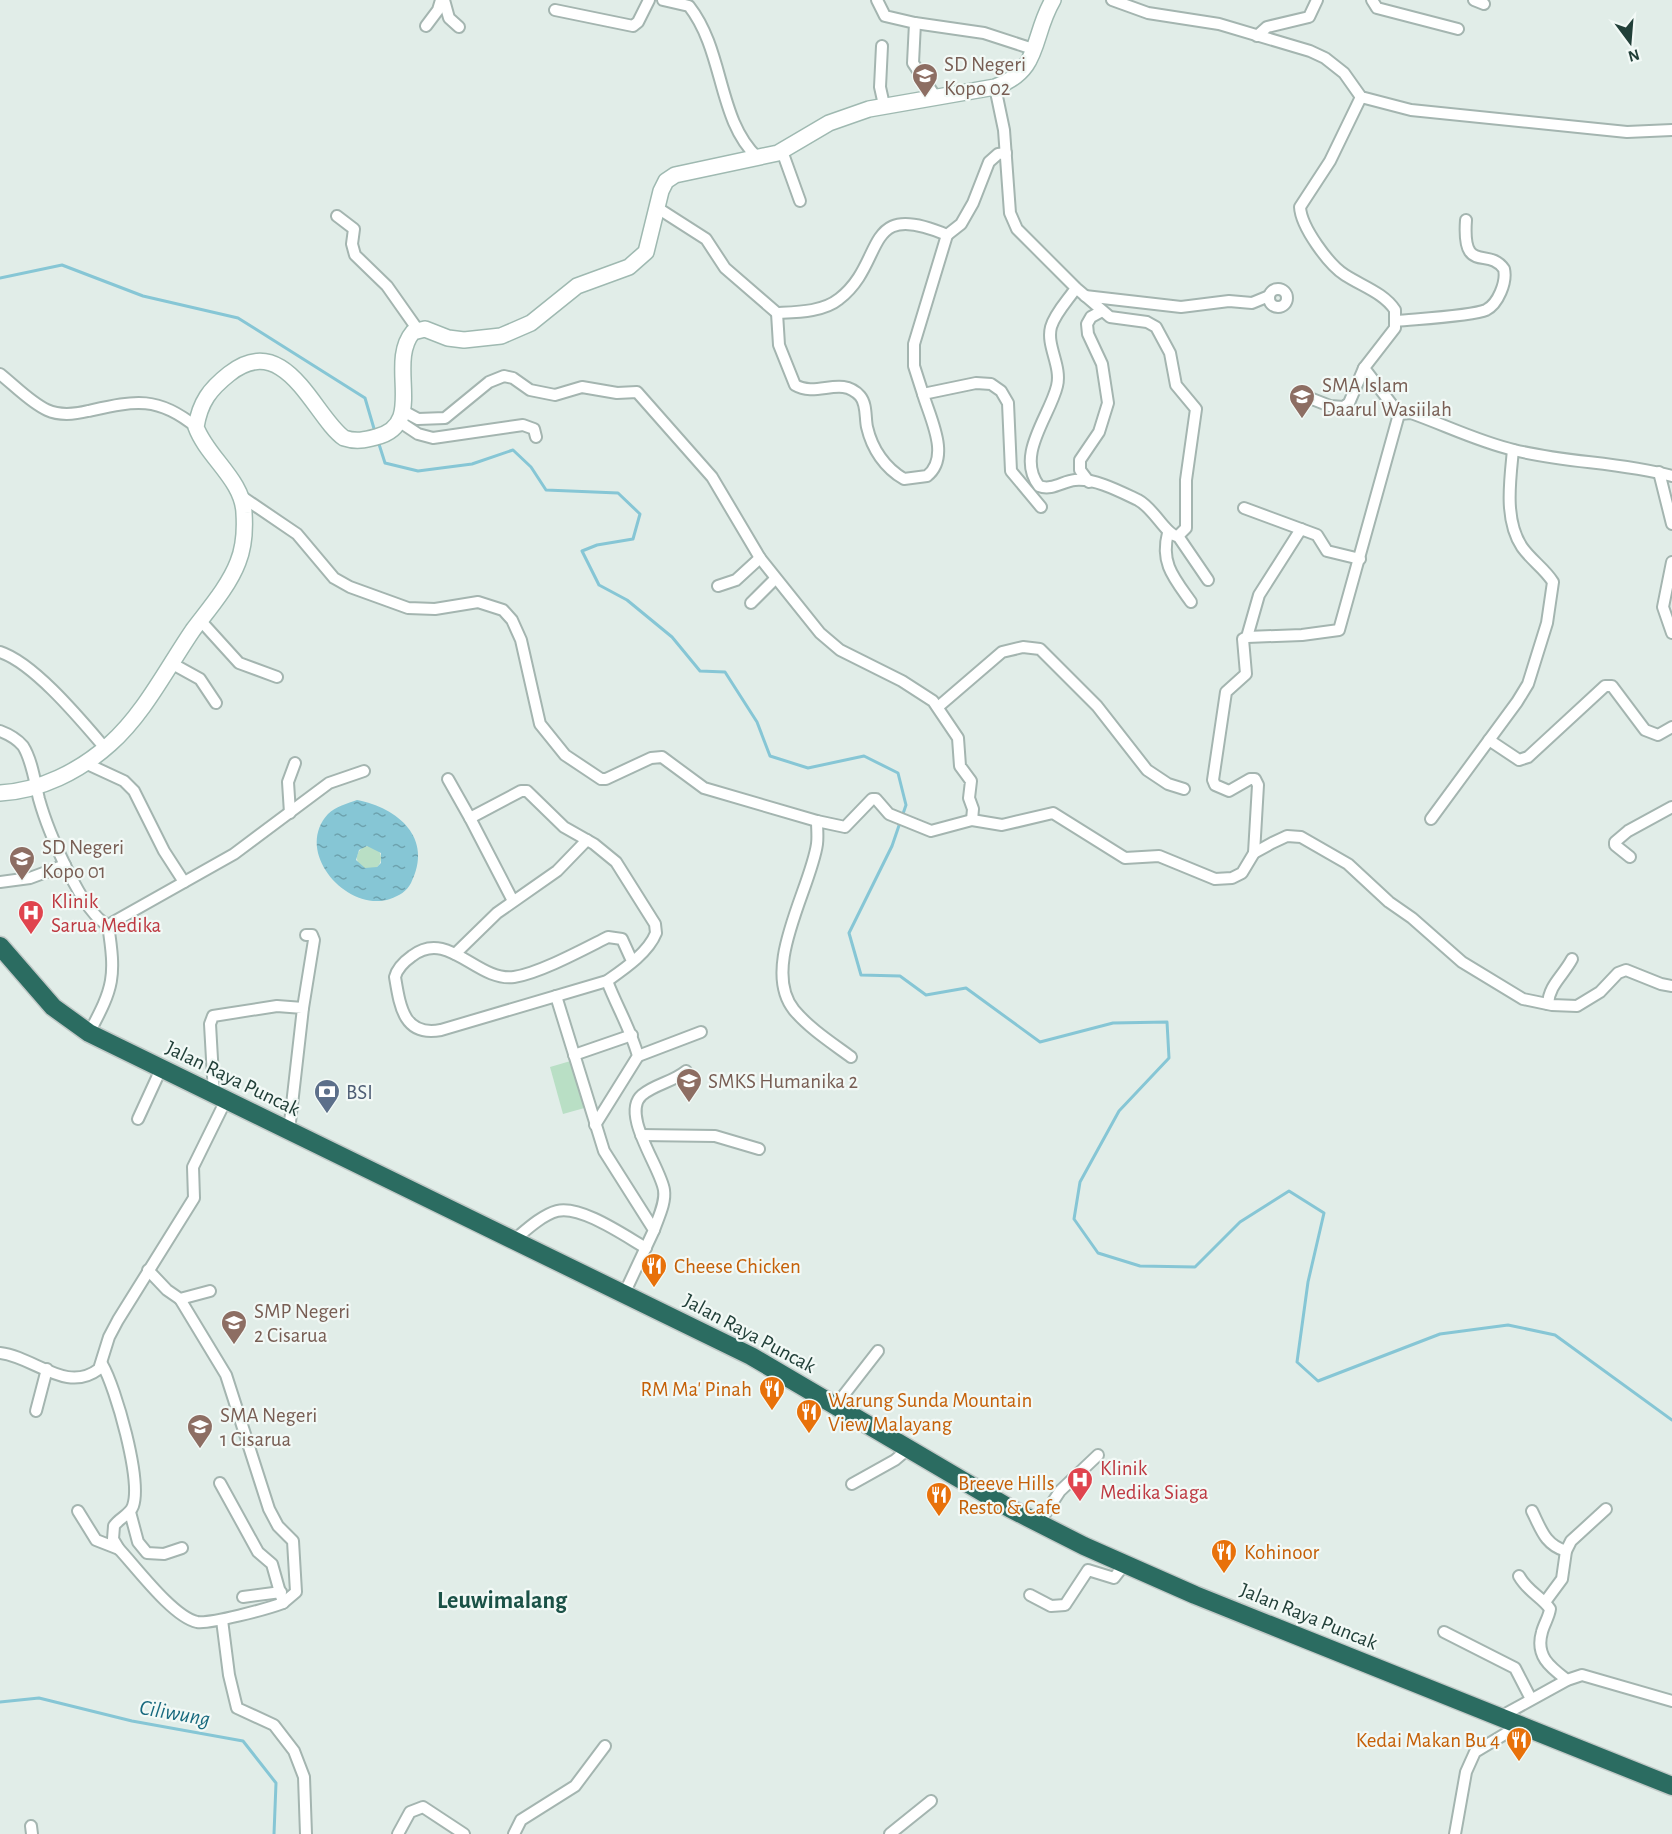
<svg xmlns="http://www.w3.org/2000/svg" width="1672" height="1834" viewBox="0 0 1672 1834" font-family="'Alegreya Sans',sans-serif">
	<defs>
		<pattern id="water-ripples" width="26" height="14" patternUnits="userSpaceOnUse" patternTransform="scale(1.5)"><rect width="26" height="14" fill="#86c6d5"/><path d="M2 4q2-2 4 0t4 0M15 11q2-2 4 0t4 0" fill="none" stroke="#6da2ae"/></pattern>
	</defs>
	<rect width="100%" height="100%" fill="#e1ede8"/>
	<g fill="#b9dfc5">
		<circle cx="369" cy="858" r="12"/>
		<polygon points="574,1060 588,1107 563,1114 550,1067"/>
	</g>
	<path fill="url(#water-ripples)" fill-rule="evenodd" d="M357 800C398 808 434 838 411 883 407 891 399 896 390 899 347 913 293 852 328 814 335 807 348 803 357 800ZM367 846 381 853V863L377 867 365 868 356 860 359 850Z"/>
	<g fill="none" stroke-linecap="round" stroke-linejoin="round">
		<g stroke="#86c6d5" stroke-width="3">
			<polyline points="0,278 62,265 143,296 238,318 365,398 375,432"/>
			<polyline points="378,441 385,463 418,471 472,464 513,450 531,467 546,490 618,493 640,514 633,539 597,545 582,551 599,585 627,600 672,637 700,671 725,672 757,722 770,756 808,768 864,756 898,773 906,805 892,846 849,933 861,975 900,976 926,995 966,988 1040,1042 1113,1023 1167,1022 1169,1058 1119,1111 1080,1182 1074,1219 1098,1253 1140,1266 1195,1267 1240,1222 1289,1191 1324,1213 1308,1282 1297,1362 1318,1381 1440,1334 1508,1325 1555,1335 1672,1420"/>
			<polyline points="0,1702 39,1698 132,1721 243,1741 276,1783 274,1834"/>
		</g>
		<defs>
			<g id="street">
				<polyline points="444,0 449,18 459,27"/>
				<path d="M663 0 689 6C725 52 717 120 758 158"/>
				<polyline points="877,0 885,16 915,23 913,63 935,96"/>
				<polyline points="1112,0 1148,13 1219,24 1310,51 1325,58 1344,73 1361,97 1411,110 1627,132 1672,130"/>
				<polyline points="1372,0 1377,8 1458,29"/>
				<polyline points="1474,0 1484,4"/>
				<polyline points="555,10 633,26 638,22 649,0"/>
				<polyline points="915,23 984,33 1033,49"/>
				<polyline points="426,26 438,10 441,0"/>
				<polyline points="1257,36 1267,27 1309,17 1317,0"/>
				<polyline points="882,46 880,87 884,105"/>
				<path d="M995 87 1004 130 1010 213 1017 229 1076 288 1110 317 1147 322 1156 327 1170 353 1176 385 1196 409 1186 480V528L1178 536C1166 536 1155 509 1138 500 1121 492 1095 478 1075 480 1063 481 1052 491 1039 486 1015 455 1050 416 1057 386 1062 366 1046 346 1051 327 1055 313 1068 300 1076 288"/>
				<path d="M1361 97 1330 161 1300 207C1301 227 1329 265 1345 275 1362 286 1384 293 1395 310V328L1364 368 1399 414 1411 413C1445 425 1479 442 1514 450 1566 463 1620 462 1672 476"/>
				<polyline points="782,151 800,201"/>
				<path d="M656 207 706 239 725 268 777 313C797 312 823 312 839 299 887 262 861 198 947 235L961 224 973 203 989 162 998 154 1006 153"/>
				<polyline points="337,216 354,229 352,244 355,255 387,286 418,330"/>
				<circle cx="1278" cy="298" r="9"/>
				<polyline points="1085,296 1181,307 1229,301 1252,303 1269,296"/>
				<path d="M777 313 779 345 795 385C817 398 841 375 860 396 867 404 865 418 867 427 872 449 885 468 904 479L927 476C951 457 930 418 923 394L976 383 991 384 1001 391 1008 403 1011 471 1041 507"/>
				<path d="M1397 321C1416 319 1472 316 1486 310 1498 304 1507 282 1504 269 1488 246 1462 276 1466 220"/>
				<path d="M0 374C14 385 31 403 47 410 60 416 76 414 88 411 134 401 157 395 196 427"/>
				<polyline points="923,394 914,366 914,344 947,235"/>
				<polyline points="1302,395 1330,406 1344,407 1349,403 1364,368"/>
				<polyline points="405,412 418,419 445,418 489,382 504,376 513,378 530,390 555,395 582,387 617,393 637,392 712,477 760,558 820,633 840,650 902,681 933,701 958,738 960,766 971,781 969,798 973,809 972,820"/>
				<polyline points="400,422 418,434 433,438 523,425 534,429 536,437"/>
				<polyline points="1659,472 1672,524"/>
				<polyline points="1089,482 1080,470 1080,460 1099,432 1108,403 1102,364 1088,334 1087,324 1091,317 1102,311"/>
				<polyline points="241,496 297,534 334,578 350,587 408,608 435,609 478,602 503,610 512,620 521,640 540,724 565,755 601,779 606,779 651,758 662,757 704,788 817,821 845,827 872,799 876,799 889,814 931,831 972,820 1002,825 1053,813 1125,858 1159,856 1215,879 1232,878 1242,873 1254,853 1272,843 1287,836 1301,837 1348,864 1389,902 1412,918 1462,962 1523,999 1552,1005 1577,1006 1600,992 1618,973 1626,970 1661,984 1672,986"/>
				<polyline points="1244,508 1317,535 1327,551 1360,559"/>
				<path d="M1168 533C1160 563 1174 578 1191 602"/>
				<polyline points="1178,536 1208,580"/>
				<polyline points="1672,562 1663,607 1672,633"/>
				<polyline points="718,586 736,580 760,558"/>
				<polyline points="751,603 775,579"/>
				<polyline points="200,620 239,663 277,677"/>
				<polyline points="1247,637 1302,635 1339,630 1399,414"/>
				<path d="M0 652C34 663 81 720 105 748"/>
				<polyline points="171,663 200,679 216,703"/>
				<polyline points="938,707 1002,652 1023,647 1040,649 1097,706 1147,770 1168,784 1184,789"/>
				<path d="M0 731C8 734 17 739 23 746 32 760 35 783 39 799 47 828 82 914 108 925"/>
				<polyline points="1489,740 1519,760 1528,757 1605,686 1612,686 1645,730 1658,735 1672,727"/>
				<polyline points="85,763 124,781 134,791 164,851 184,882"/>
				<polyline points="448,779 470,818"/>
				<polyline points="290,813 288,782 295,763"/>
				<path d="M1431 819 1517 702 1528 684 1547 623 1553 582C1545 569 1531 560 1522 547 1504 520 1510 481 1513 450"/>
				<path d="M817 821C817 829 818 837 817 844 811 888 760 968 794 1010 809 1028 832 1043 851 1057"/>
				<polyline points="1254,853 1258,785 1255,779 1250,779 1229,791 1215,785 1213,780 1226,692 1246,674 1243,639 1247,637 1259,595 1301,529"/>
				<polyline points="1630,857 1615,845 1615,842 1628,831 1672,807"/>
				<polyline points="0,882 30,878 65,865"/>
				<path d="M513 901 470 818 521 791H527L564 827 594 844 616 862 655 924 656 933C648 953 624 969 607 981L441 1030C404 1037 400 1007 395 977 397 969 405 961 412 956 448 928 477 982 514 977 540 973 584 949 608 937L622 939 632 961"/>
				<polyline points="108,925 234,854 329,783 364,771"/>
				<polyline points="455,954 497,913 557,871 587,840"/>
				<polyline points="556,996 604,1151 654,1230 625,1292"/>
				<path d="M1548 1004C1549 985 1563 976 1572 959"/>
				<polyline points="303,1008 314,940 312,935 306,935"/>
				<path d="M89 1033C114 987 116 977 108 925"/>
				<polyline points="574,1055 632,1035"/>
				<polyline points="638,1056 701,1032"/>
				<polyline points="214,1094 210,1024 213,1016 277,1006 303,1008 289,1131"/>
				<polyline points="138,1119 161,1069"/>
				<path d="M595 1125 638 1056C631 1030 617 1007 607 981"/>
				<polyline points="641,1135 715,1136 759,1149"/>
				<path d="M654 1230C658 1218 666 1203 664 1190 661 1168 620 1114 642 1095 655 1084 673 1082 686 1071"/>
				<path d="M514 1240C526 1230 542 1215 557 1211 581 1205 625 1236 646 1248"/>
				<polyline points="148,1270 167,1290 180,1299 210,1291"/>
				<polyline points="180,1299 226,1375 269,1509 278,1526 293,1541 296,1592 283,1603"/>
				<path d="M0 1353C35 1357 66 1394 99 1369L109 1337 118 1320 194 1198 193 1167 226 1100"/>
				<path d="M102 1364C116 1388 142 1480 133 1506 130 1515 119 1518 114 1526L113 1539 119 1549C136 1567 173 1617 197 1622 211 1624 267 1609 283 1603L272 1564 258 1552 220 1483"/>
				<polyline points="836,1405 878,1351"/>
				<polyline points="36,1411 47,1369"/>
				<polyline points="852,1484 895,1460 908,1449"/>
				<polyline points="78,1511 96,1540 119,1549"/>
				<path d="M1532 1511C1541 1529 1545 1545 1566 1551"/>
				<polyline points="130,1512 138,1542 147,1553 164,1554 182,1548"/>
				<polyline points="1039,1523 1060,1491 1098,1455"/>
				<path d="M1519 1576C1528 1592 1542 1597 1550 1609 1549 1617 1544 1624 1542 1632 1535 1656 1550 1667 1567 1680"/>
				<polyline points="1030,1595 1051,1606 1065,1605 1088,1570 1114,1578 1124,1565"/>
				<polyline points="243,1597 281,1592"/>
				<polyline points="1545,1602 1562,1579 1566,1551 1571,1541 1606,1509"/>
				<polyline points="222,1620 229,1675 237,1708 274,1725 294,1751 304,1777 306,1834"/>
				<polyline points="1444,1632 1515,1668 1531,1699"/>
				<polyline points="1500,1717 1567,1680 1582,1675 1672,1701"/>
				<polyline points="31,1826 32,1834"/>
				<polyline points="398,1834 410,1812 423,1807 464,1834"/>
				<polyline points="514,1834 521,1820 575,1786 605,1746"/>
				<polyline points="890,1834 931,1801"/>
				<polyline points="1455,1834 1466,1772 1475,1752 1520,1725"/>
			</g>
			<path id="secondary" d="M0 793C40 791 80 771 110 744 144 714 167 668 193 630 208 610 229 586 238 562 244 547 245 528 244 513 243 480 207 457 196 427 200 402 210 389 229 374 286 329 314 417 344 438 356 442 365 440 376 437 427 425 386 364 413 332L425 329 448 338 464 340 501 336 531 323 577 286 629 267 646 252 661 191 666 181 675 175 778 153 829 123 869 109 995 87C1042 70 1031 37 1053 0"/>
			<polyline id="highway" points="0,946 53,1007 89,1033 751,1356 1011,1509 1084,1546 1195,1595 1672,1786"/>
		</defs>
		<use href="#street" stroke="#a4b5b0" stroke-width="14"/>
		<use href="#secondary" stroke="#9fb9b1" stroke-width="18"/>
		<use href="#highway" stroke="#c1c9c7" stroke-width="21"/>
		<use href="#street" stroke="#fff" stroke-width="10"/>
		<use href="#secondary" stroke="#fff" stroke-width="15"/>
		<use href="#highway" stroke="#2b6c61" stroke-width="18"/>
	</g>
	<defs>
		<symbol id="school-pin" viewBox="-11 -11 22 30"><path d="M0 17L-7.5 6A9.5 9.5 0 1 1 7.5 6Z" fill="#8d6e63" stroke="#f2f9f6"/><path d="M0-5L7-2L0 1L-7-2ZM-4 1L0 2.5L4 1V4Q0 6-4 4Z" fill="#fff"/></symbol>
		<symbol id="hospital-pin" viewBox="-11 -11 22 30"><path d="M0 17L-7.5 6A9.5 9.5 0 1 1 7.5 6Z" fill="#e0444e" stroke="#f2f9f6"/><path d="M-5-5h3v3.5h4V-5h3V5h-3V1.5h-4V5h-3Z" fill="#fff"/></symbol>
		<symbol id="bank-pin" viewBox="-11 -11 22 30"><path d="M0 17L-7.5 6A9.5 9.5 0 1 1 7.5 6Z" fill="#5c6f8a" stroke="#f2f9f6"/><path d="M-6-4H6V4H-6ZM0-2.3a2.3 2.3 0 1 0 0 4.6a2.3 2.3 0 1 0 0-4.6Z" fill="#fff"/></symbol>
		<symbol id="restaurant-pin" viewBox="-11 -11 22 30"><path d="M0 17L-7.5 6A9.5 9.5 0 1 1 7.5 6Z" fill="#e8710a" stroke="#f2f9f6"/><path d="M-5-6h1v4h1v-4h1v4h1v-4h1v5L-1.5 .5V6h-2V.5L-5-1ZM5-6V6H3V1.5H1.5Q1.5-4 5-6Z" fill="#fff"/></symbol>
	</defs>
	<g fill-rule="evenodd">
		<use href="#school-pin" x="910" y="61" width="30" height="40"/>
		<use href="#school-pin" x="1287" y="382" width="30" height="40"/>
		<use href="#school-pin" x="7" y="844" width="30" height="40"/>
		<use href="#hospital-pin" x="16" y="898" width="30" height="40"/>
		<use href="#school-pin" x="674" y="1066" width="30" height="40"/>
		<use href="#bank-pin" x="312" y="1077" width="30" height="40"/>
		<use href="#restaurant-pin" x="639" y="1251" width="30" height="40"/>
		<use href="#school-pin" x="219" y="1308" width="30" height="40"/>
		<use href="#restaurant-pin" x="757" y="1374" width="30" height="40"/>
		<use href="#restaurant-pin" x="794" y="1397" width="30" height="40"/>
		<use href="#school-pin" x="185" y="1412" width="30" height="40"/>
		<use href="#hospital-pin" x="1065" y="1465" width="30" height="40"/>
		<use href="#restaurant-pin" x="924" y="1480" width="30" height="40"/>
		<use href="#restaurant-pin" x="1209" y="1537" width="30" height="40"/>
		<use href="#restaurant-pin" x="1504" y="1725" width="30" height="40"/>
	</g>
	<g text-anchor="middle" stroke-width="4.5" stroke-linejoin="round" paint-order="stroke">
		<g font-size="21" fill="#785e54" stroke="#f2f9f6" text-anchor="start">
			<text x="944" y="71">SD Negeri<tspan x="944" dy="24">Kopo 02</tspan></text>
			<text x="1322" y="392">SMA Islam<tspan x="1322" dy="24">Daarul Wasiilah</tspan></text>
			<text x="42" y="854">SD Negeri<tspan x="42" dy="24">Kopo 01</tspan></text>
			<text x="708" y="1088">SMKS Humanika 2</text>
			<text x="254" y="1318">SMP Negeri<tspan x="254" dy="24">2 Cisarua</tspan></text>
			<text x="220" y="1422">SMA Negeri<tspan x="220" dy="24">1 Cisarua</tspan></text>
		</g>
		<g font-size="21" fill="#be3a42" stroke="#f2f9f6" text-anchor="start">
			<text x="51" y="908">Klinik<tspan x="51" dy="24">Sarua Medika</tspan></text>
			<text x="1100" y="1475">Klinik<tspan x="1100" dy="24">Medika Siaga</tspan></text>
		</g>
		<g font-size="21" fill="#213f38" stroke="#f2f9f6">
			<text transform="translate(233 1078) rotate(26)" y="7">Jalan Raya Puncak</text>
			<text transform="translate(750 1333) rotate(28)" y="7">Jalan Raya Puncak</text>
			<text transform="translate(1309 1616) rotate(22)" y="7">Jalan Raya Puncak</text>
		</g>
		<g font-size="21" fill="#4e5e75" stroke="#f2f9f6" text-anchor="start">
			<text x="346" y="1099">BSI</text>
		</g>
		<g font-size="21" fill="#c56008" stroke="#f2f9f6" text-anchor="start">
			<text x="674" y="1273">Cheese Chicken</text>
			<text x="752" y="1396" text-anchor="end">RM Ma' Pinah</text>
			<text x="828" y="1407">Warung Sunda Mountain<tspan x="828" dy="24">View Malayang</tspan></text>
			<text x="958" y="1490">Breeve Hills<tspan x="958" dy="24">Resto &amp; Cafe</tspan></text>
			<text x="1244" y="1559">Kohinoor</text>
			<text x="1500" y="1747" text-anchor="end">Kedai Makan Bu 4</text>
		</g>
		<g font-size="22" font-style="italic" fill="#17697e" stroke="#f2f9f6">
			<text transform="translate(175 1712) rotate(10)" y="8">Ciliwung</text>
		</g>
		<g font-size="24" font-weight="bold" fill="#1b5247" stroke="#f2f9f6">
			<text x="502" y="1608">Leuwimalang</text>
		</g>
	</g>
	<g transform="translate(1630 42) rotate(164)" stroke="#f2f9f6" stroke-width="4.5" paint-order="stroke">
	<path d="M0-4.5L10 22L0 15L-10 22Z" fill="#213f38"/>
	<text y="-9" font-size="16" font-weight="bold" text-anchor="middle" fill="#213f38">N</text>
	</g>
</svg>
